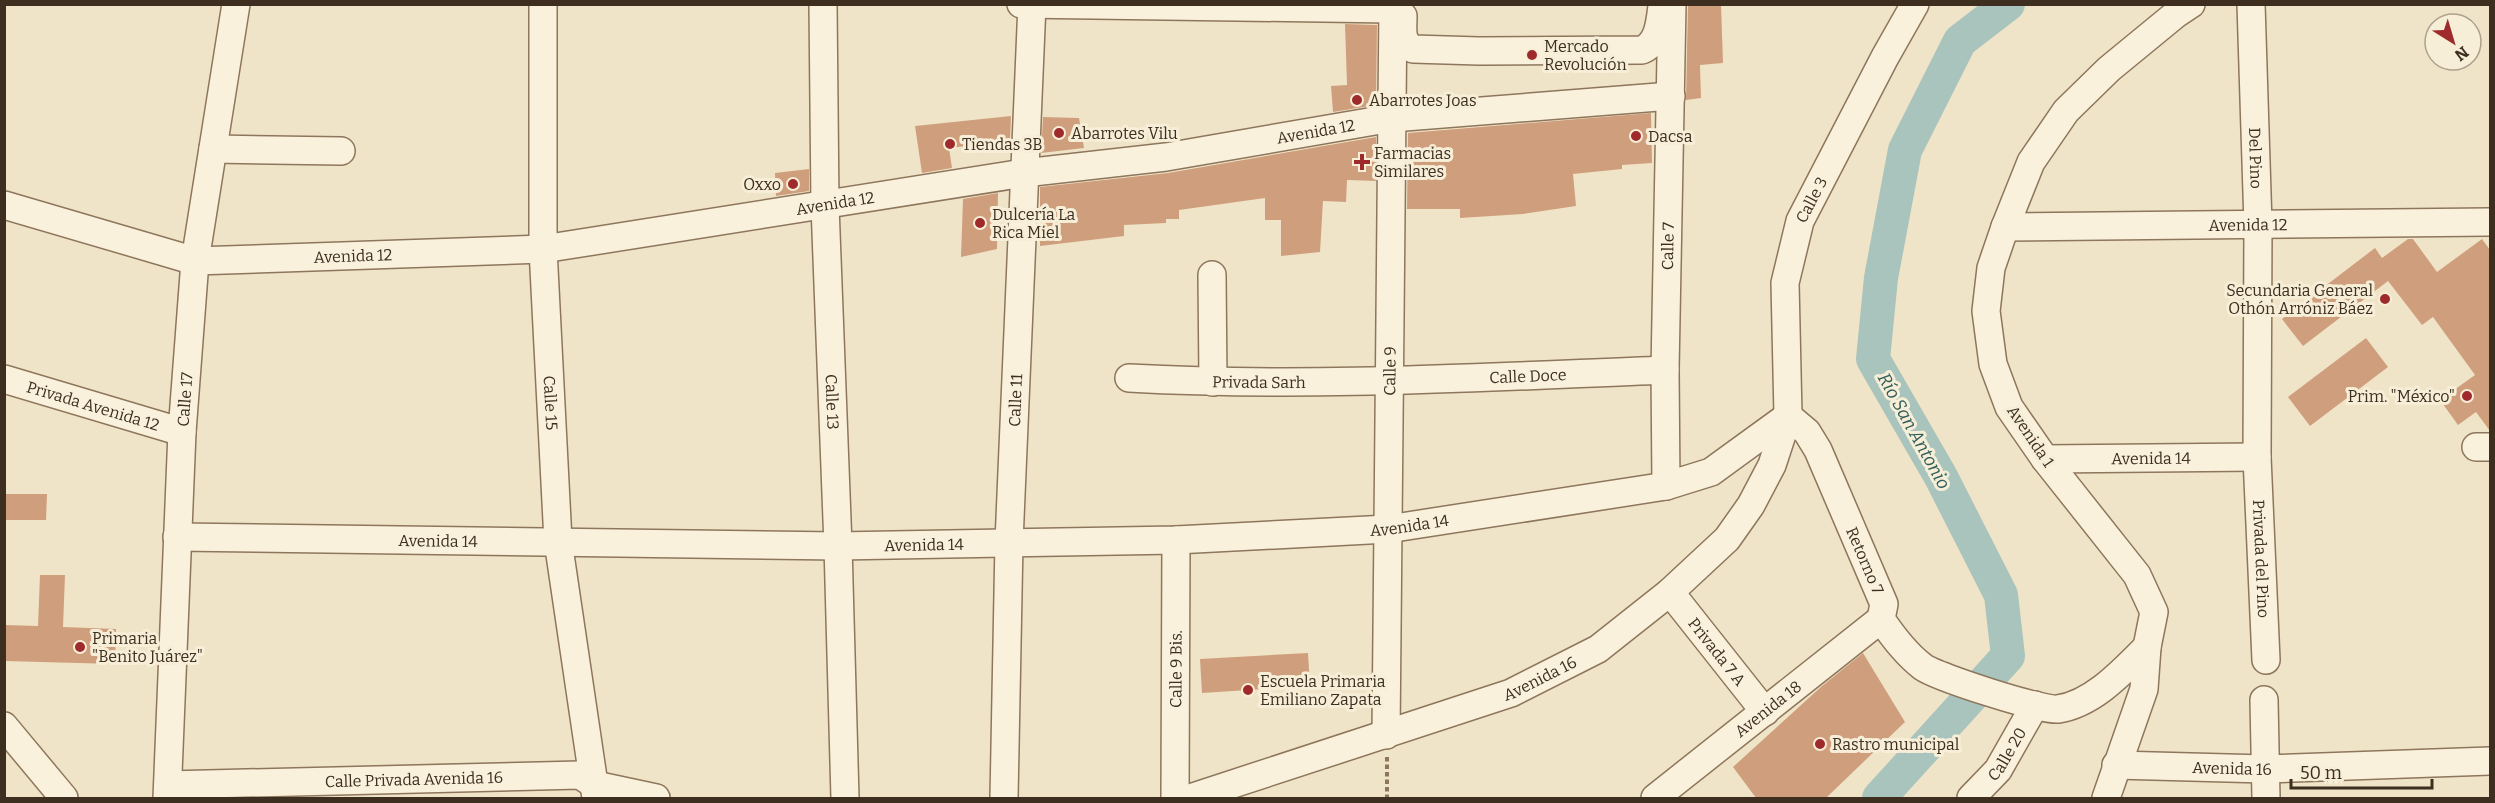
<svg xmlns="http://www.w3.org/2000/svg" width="2495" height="803" viewBox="0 0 2495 803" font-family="Bitter,serif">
	<rect width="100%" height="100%" fill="#f0e4c8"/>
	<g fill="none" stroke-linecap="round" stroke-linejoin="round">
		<polyline stroke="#a9c4bc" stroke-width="34" points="1879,798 2008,656 2001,595 1941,477 1873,359 1881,278 1905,150 1960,41 2008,4"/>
	</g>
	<g fill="#cf9f7d">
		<polygon points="1688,4 1721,4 1723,63 1700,65 1701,98 1686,100"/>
		<polygon points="1345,24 1377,25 1376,105 1333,112 1331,86 1347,85"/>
		<polygon points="1651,113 1652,163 1622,165 1622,169 1573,174 1576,206 1523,214 1460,218 1460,209 1407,209 1408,133"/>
		<polygon points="1011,116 1010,141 949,148 952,168 922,173 915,126"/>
		<polygon points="1043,117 1079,118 1084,148 1041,153"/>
		<polygon points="1376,137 1376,181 1347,180 1346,202 1323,201 1320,252 1281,256 1281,220 1265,220 1265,198 1179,210 1179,219 1166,219 1166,223 1124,225 1124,236 1040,246 1040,187 1168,173"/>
		<polygon points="809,169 809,191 776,196 775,173"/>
		<polygon points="998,193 997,249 961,257 963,199"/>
		<polygon points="2408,239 2413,239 2437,272 2482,239 2490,250 2490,431 2476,412 2458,425 2440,400 2475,375 2433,317 2422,325 2388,281 2303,346 2282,319 2375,248 2382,258"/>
		<polygon points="2366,338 2388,367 2310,426 2288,397"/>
		<polygon points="4,494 47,494 46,520 4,520"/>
		<polygon points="40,575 65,575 63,627 116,629 115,664 4,661 4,625 38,626"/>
		<polygon points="1308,653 1310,686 1202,693 1200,659"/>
		<polygon points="1863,653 1905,722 1826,798 1756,798 1733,767 1822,686"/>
	</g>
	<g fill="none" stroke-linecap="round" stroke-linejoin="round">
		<defs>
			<g id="minor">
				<path id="s1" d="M543 4V249L558 541 596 798"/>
				<path id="s2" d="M823 4 825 206 838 546 845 798"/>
				<polyline points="1021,4 1392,9"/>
				<path id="s3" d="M2251 4 2258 225 2257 457 2266 660"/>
				<path d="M1403 16C1403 30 1400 41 1413 49L1479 51 1642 50C1659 43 1660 21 1662 6"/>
				<polyline points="213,149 341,151"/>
				<path id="s4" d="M4 205 195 261 543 249 1024 173 1166 157 1392 118 1671 96"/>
				<path id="s5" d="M2005 227 2490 222"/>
				<polyline points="1212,275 1213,382"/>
				<path id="s6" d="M1129 378C1308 388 1487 377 1665 370"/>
				<path id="s7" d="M4 379 182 432"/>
				<path id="s8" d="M1788 416 1807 432 1818 450 1884 604 1881 619C1893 637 1906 654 1923 667 1937 677 2042 711 2058 709 2093 704 2123 671 2147 647"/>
				<polyline points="2476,447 2490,447"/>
				<path id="s9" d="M2045 459 2257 457"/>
				<path id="s10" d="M1666 486 1665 370 1672 4"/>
				<path id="s11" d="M177 537 838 546 1176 540 1388 529 1666 486 1711 472 1788 416"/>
				<path id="s12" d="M1670 592 1765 712"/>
				<polyline points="2264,700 2266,798"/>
				<polyline points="4,726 64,798"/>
				<path id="s13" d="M1386 735 1393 4"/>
				<path id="s14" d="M2116 765 2265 769 2490 761"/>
				<path id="s15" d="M168 785 580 775 595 785 656 798"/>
				<path id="s16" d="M167 798 182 432 195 261 236 4"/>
				<path id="s17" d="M1004 798 1009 542 1032 4"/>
				<path id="s18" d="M1175 798 1176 540"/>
				<path id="s19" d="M1190 798 1511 693 1598 649 1670 592 1727 539 1751 505 1772 465 1788 416 1785 283 1800 221 1885 57 1915 4"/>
				<path id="s20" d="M1655 798 1881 619"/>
				<path id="s21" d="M1971 798 1998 770 2035 705"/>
				<polyline points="2106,798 2144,689 2147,647 2154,612 2137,575 2045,459 2009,407 1993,364 1986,311 1991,268 2005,227 2031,162 2066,111 2109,69 2176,14 2191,4"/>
			</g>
		</defs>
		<use href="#minor" stroke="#8d765c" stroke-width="30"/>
		<polyline stroke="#8d765c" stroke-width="4" stroke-dasharray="4.5 3" stroke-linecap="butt" points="1387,757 1387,798"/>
		<use href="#minor" stroke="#faf1dc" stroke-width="27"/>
	</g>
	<g fill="#9e2a2b" stroke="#f7eed8" stroke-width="2">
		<circle cx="1532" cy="55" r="6"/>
		<circle cx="1357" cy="100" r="6"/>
		<circle cx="1059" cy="133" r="6"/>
		<circle cx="1636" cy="136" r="6"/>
		<circle cx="950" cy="144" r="6"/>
		<path d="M1359 153h6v6h6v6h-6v6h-6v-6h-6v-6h6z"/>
		<circle cx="793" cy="184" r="6"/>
		<circle cx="980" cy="223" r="6"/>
		<circle cx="2385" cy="299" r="6"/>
		<circle cx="2467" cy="396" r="6"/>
		<circle cx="80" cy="647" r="6"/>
		<circle cx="1248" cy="690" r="6"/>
		<circle cx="1820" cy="744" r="6"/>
	</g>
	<g text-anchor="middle" stroke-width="6" stroke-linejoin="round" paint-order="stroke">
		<g font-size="16" fill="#3d2e20" stroke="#f7eed8" text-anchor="start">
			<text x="1544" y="52">Mercado<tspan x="1544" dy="18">Revolución</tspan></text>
			<text x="1369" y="106">Abarrotes Joas</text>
			<text x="1071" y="139">Abarrotes Vilu</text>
			<text x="1648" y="142">Dacsa</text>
			<text x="962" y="150">Tiendas 3B</text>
			<text x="1374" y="159">Farmacias<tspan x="1374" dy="18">Similares</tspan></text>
			<text x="781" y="190" text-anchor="end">Oxxo</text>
			<text x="992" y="220">Dulcería La<tspan x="992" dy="18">Rica Miel</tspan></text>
			<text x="2373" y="296" text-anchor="end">Secundaria General<tspan x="2373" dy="18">Othón Arróniz Báez</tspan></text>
			<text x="2455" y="402" text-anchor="end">Prim. "México"</text>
			<text x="92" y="644">Primaria<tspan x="92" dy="18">"Benito Juárez"</tspan></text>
			<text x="1260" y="687">Escuela Primaria<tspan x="1260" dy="18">Emiliano Zapata</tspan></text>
			<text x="1832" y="750">Rastro municipal</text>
		</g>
		<g font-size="16" fill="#3d2e20" stroke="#f7eed8">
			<text dy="6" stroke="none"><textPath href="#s4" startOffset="1329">Avenida 12</textPath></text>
			<text dy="6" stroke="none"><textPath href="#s3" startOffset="154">Del Pino</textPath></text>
			<text dy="6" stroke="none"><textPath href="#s19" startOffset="964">Calle 3</textPath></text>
			<text dy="6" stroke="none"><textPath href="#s4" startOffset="843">Avenida 12</textPath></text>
			<text dy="6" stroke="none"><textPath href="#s5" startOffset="243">Avenida 12</textPath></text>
			<text dy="6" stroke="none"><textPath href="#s10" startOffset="240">Calle 7</textPath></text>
			<text dy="6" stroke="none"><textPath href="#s4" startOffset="357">Avenida 12</textPath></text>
			<text dy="6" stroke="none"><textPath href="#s13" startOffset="364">Calle 9</textPath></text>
			<text dy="6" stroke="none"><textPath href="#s6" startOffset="399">Calle Doce</textPath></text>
			<text dy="6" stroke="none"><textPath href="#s6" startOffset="130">Privada Sarh</textPath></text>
			<text dy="6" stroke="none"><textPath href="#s16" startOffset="399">Calle 17</textPath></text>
			<text dy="6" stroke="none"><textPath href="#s17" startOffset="398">Calle 11</textPath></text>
			<text dy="6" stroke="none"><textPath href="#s2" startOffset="398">Calle 13</textPath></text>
			<text dy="6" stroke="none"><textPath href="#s1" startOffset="399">Calle 15</textPath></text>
			<text dy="6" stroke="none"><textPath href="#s7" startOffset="93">Privada Avenida 12</textPath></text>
			<text transform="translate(2031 436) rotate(56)" y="6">Avenida 1</text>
			<text dy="6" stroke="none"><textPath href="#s9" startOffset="106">Avenida 14</textPath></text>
			<text dy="6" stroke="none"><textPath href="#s11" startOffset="1233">Avenida 14</textPath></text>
			<text dy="6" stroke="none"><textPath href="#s11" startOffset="261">Avenida 14</textPath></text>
			<text dy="6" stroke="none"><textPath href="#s11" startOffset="747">Avenida 14</textPath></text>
			<text dy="6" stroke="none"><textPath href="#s3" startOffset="555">Privada del Pino</textPath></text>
			<text dy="6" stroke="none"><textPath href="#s8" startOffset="166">Retorno 7</textPath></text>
			<text dy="6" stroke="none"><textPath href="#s12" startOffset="76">Privada 7 A</textPath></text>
			<text dy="6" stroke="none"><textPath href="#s18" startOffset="129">Calle 9 Bis.</textPath></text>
			<text dy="6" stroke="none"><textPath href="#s19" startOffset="370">Avenida 16</textPath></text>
			<text dy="6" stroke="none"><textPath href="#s20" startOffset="144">Avenida 18</textPath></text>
			<text dy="6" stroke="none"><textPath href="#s21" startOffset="57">Calle 20</textPath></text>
			<text dy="6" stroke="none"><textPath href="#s14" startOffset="116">Avenida 16</textPath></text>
			<text dy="6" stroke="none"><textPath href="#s15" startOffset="246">Calle Privada Avenida 16</textPath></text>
		</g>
		<g font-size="18" font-style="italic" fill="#2f5d5a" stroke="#f7eed8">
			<text transform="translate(1914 431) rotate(61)" y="6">Río San Antonio</text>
		</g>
	</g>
	<rect width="2495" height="803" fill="none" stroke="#3d2e20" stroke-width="12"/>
	<g transform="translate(2453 42) rotate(143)"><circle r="28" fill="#f7eed8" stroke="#ada18e" stroke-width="1.5"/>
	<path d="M0-4.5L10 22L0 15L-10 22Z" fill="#9e2a2b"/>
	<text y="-9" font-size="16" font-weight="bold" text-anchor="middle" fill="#3d2e20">N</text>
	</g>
	<path d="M2291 779v9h141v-9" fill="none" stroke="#3d2e20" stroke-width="3"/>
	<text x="2300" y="779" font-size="18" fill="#3d2e20" stroke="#f7eed8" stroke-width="4.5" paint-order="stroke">50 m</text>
</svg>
